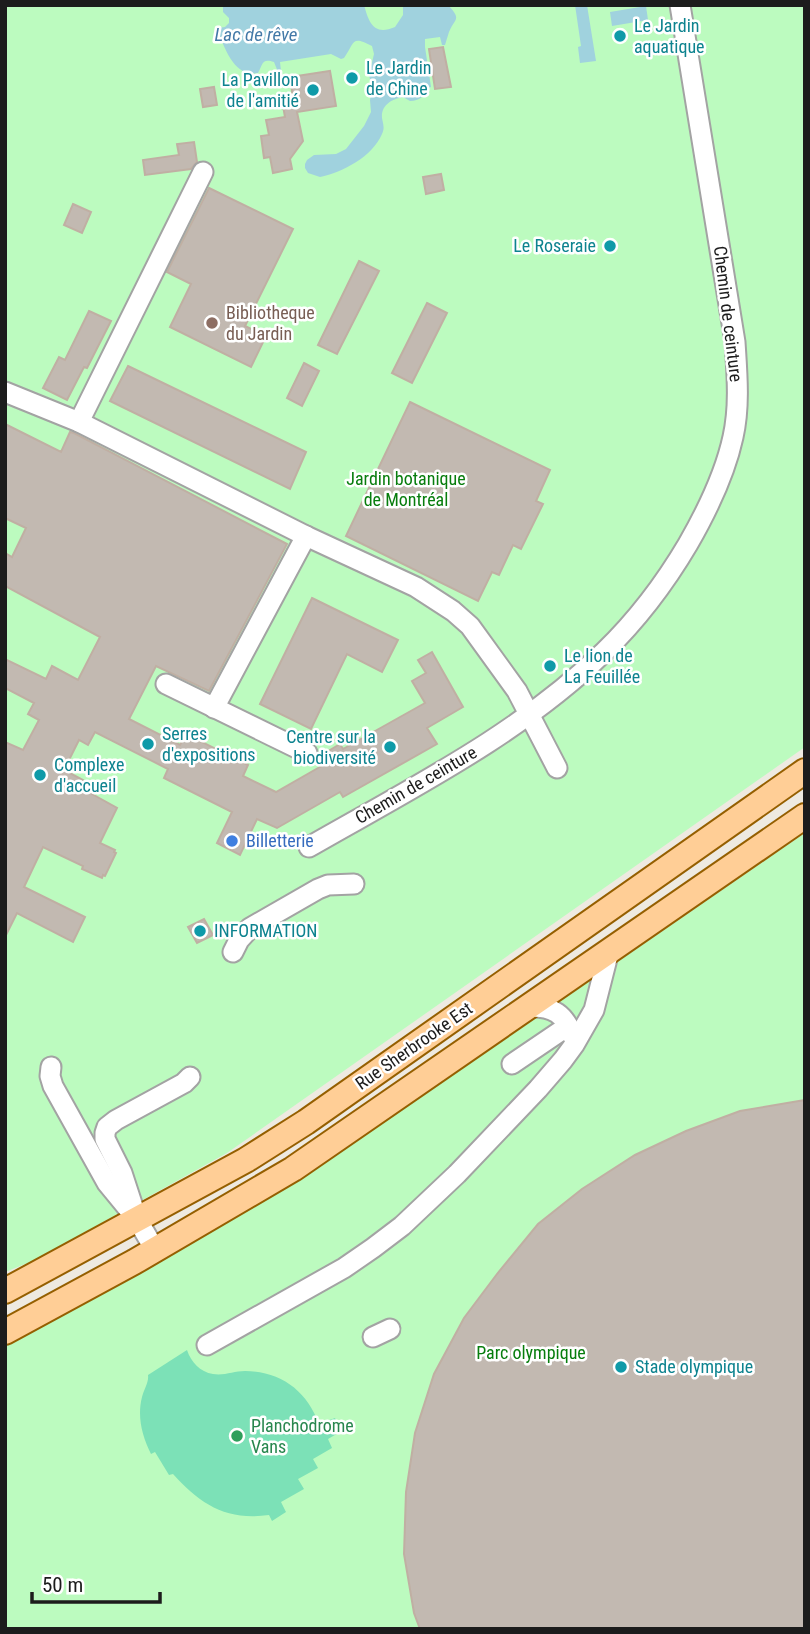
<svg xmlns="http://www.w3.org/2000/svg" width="810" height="1634" viewBox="0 0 810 1634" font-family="'Roboto Condensed',sans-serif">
	<rect width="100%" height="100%" fill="#eeeae1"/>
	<g fill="#bcfbbf">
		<polygon points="5,5 805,5 805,747 227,1153 33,1261 5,1272"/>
		<polygon points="805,833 805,1629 5,1629 5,1346 290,1185 405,1108"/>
	</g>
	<path fill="#7ce1b7" d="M187 1350C191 1362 200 1372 213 1374 224 1376 234 1371 245 1371 281 1371 307 1391 319 1424L335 1418 340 1432 328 1439 332 1448 313 1459 318 1468 298 1479 304 1489 281 1502 286 1512 272 1521 269 1515C226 1521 200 1504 173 1474L169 1475 155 1452 151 1454C142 1436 137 1417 142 1397 144 1389 149 1382 148 1375Z"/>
	<g fill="#a0d2de">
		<path d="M223 5H364C369 23 374 36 395 27L403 15V5H448C462 20 455 18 449 32 448 35 446 42 445 45H442L440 37 425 39V47L431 87 428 88C424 96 420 101 410 101L403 97C392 99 381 105 382 118 383 124 385 128 382 134 372 157 343 172 320 177L308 173 305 168V164L307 160 314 155 336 154 346 149 364 126 371 112 370 100 372 88 369 75 374 54 372 46C351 35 355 42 344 58L341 59 331 54 280 62 281 71 278 72 274 62C261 58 263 65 258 73 234 77 225 49 218 31V28L225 27 229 23V18L223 12Z"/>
		<polygon points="575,5 587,5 596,61 580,63 578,47 581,46"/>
		<polygon points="646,6 648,20 612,26 610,12"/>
	</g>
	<g fill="#c2b9b1" stroke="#c0afa3" stroke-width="2">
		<polygon points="443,47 451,87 435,89 429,49"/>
		<polygon points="330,71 336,106 297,112 303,141 290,159 292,169 273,173 270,157 264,158 261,136 269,135 266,120 285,117 283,106 294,105 290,77"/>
		<polygon points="214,87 217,105 203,107 200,89"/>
		<polygon points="194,142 197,162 191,169 145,175 143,160 179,155 177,144"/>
		<polygon points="441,174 444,190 426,194 423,177"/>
		<polygon points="209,188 293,229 245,326 266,336 251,367 170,327 191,284 167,272"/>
		<polygon points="73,204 91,212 82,233 64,225"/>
		<polygon points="359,261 379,271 337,354 318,345"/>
		<polygon points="427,303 447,313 412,383 392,373"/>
		<polygon points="89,311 111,321 87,368 84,367 67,400 43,388 59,357 65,360"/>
		<polygon points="304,363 319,371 302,406 287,398"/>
		<polygon points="128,366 306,452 290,489 110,401"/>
		<polygon points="410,402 550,470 536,501 543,504 521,549 513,545 499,575 492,572 478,601 346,536"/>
		<polygon points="5,424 61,452 70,432 74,433 287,544 209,691 156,666 129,719 180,745 186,734 248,765 243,776 276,792 325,764 320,756 340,744 343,749 425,703 412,681 426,673 418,660 432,652 463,707 427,728 437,744 343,797 340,792 277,828 257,819 240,855 217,843 232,812 164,778 168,769 95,732 88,745 79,740 64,770 83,780 82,785 92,790 92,794 117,808 100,843 115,850 114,852 116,853 105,876 103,875 102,878 82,869 83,866 43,847 24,887 85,917 73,942 17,913 5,937 5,742 23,750 39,720 28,714 34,703 5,688 5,659 46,679 52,666 78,680 100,637 5,586 5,553 12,557 26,528 5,518"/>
		<polygon points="312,598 398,640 382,672 347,654 311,729 260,704"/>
		<polygon points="204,919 213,935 197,943 188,927"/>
		<polygon points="805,1100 805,1629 420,1629 414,1613 404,1554 406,1492 415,1433 434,1374 464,1318 497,1274 538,1224 582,1189 635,1155 686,1131 740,1111"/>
	</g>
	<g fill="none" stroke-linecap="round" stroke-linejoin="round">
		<defs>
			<g id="minor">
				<polyline points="5,392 79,422 306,536 416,587 453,611 470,626 517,691 557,768"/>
				<polyline points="79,422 203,172"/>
				<polyline points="166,684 307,753"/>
				<polyline points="214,708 306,536"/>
				<path d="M309 847C410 789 520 734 604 652 637 620 665 583 688 544 707 511 725 474 733 437 740 406 737 373 735 342L680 5"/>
				<polyline points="233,952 239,940 250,928 318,889 328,885 354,884"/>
				<path d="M529 1007C553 1006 565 1014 573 1037"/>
				<polyline points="512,1064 568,1026"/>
				<polyline points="51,1067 50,1076 53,1086 107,1183 130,1211"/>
				<polyline points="155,1250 137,1219 122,1173 105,1139 105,1133 107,1127 116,1120 184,1083 190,1077"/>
				<polyline points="373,1337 390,1329"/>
				<polyline points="207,1345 344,1268 373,1248 402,1226 457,1174 538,1089 563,1060 574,1045 594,1010 609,951"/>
			</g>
			<g id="major">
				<polyline points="5,1291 246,1160 306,1122 805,771"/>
				<polyline points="5,1332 134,1262 293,1169 805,816"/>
			</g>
		</defs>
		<use href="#minor" stroke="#a3a3a3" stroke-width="23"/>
		<use href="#major" stroke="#955f00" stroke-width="28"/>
		<use href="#minor" stroke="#fff" stroke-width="19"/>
		<use href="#major" stroke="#ffce96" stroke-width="24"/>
	</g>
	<g fill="#0f9aa8" stroke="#fff" stroke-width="2.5">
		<circle cx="620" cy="36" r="7"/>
		<circle cx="352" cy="78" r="7"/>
		<circle cx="313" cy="90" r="7"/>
		<circle cx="610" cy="246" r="7"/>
		<circle cx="550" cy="666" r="7"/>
		<circle cx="148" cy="744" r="7"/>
		<circle cx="390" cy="747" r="7"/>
		<circle cx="40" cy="775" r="7"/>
		<circle cx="200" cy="931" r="7"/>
		<circle cx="621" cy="1367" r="7"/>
	</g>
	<circle fill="#8d6e63" stroke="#fff" stroke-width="2.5" cx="212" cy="323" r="7"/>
	<circle fill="#3f7fe0" stroke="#fff" stroke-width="2.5" cx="232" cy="841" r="7"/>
	<circle fill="#2e9e5b" stroke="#fff" stroke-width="2.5" cx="237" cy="1436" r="7"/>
	<g text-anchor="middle" stroke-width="5" stroke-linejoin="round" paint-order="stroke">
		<g font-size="18" fill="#0d838f" stroke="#fff" text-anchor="start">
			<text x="634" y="32">Le Jardin<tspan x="634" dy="21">aquatique</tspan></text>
			<text x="366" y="74">Le Jardin<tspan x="366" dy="21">de Chine</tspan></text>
			<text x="299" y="86" text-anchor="end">La Pavillon<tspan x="299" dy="21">de l'amitié</tspan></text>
			<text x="596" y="252" text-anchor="end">Le Roseraie</text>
			<text x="564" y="662">Le lion de<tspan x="564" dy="21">La Feuillée</tspan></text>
			<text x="162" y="740">Serres<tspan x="162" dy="21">d'expositions</tspan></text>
			<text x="376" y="743" text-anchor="end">Centre sur la<tspan x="376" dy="21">biodiversité</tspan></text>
			<text x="54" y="771">Complexe<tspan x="54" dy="21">d'accueil</tspan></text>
			<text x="214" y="937">INFORMATION</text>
			<text x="635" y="1373">Stade olympique</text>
		</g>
		<g font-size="18" fill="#785e54" stroke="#fff" text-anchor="start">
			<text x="226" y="319">Bibliotheque<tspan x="226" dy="21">du Jardin</tspan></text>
		</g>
		<g font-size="18" fill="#1c1c1c" stroke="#fff">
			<text transform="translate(728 314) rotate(83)" y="6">Chemin de ceinture</text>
			<text transform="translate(416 785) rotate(-30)" y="6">Chemin de ceinture</text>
			<text transform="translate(414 1046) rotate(-35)" y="6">Rue Sherbrooke Est</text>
		</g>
		<g font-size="18" fill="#077d0d" stroke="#fff">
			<text x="406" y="485">Jardin botanique<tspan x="406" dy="21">de Montréal</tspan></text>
			<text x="531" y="1359">Parc olympique</text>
		</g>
		<g font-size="18" fill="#366cbe" stroke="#fff" text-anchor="start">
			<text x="246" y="847">Billetterie</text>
		</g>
		<g font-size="18" fill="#27864d" stroke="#fff" text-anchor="start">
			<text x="251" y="1432">Planchodrome<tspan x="251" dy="21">Vans</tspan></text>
		</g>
		<g font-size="19" font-style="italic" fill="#4379a7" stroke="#fff">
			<text x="256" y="41">Lac de rêve</text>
		</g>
	</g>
	<rect width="810" height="1634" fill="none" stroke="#1c1c1c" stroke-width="14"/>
	<path d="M32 1592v10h128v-10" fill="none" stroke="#1c1c1c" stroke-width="3.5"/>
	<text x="42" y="1592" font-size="21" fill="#1c1c1c" stroke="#ffffff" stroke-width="5" paint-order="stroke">50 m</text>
</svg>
